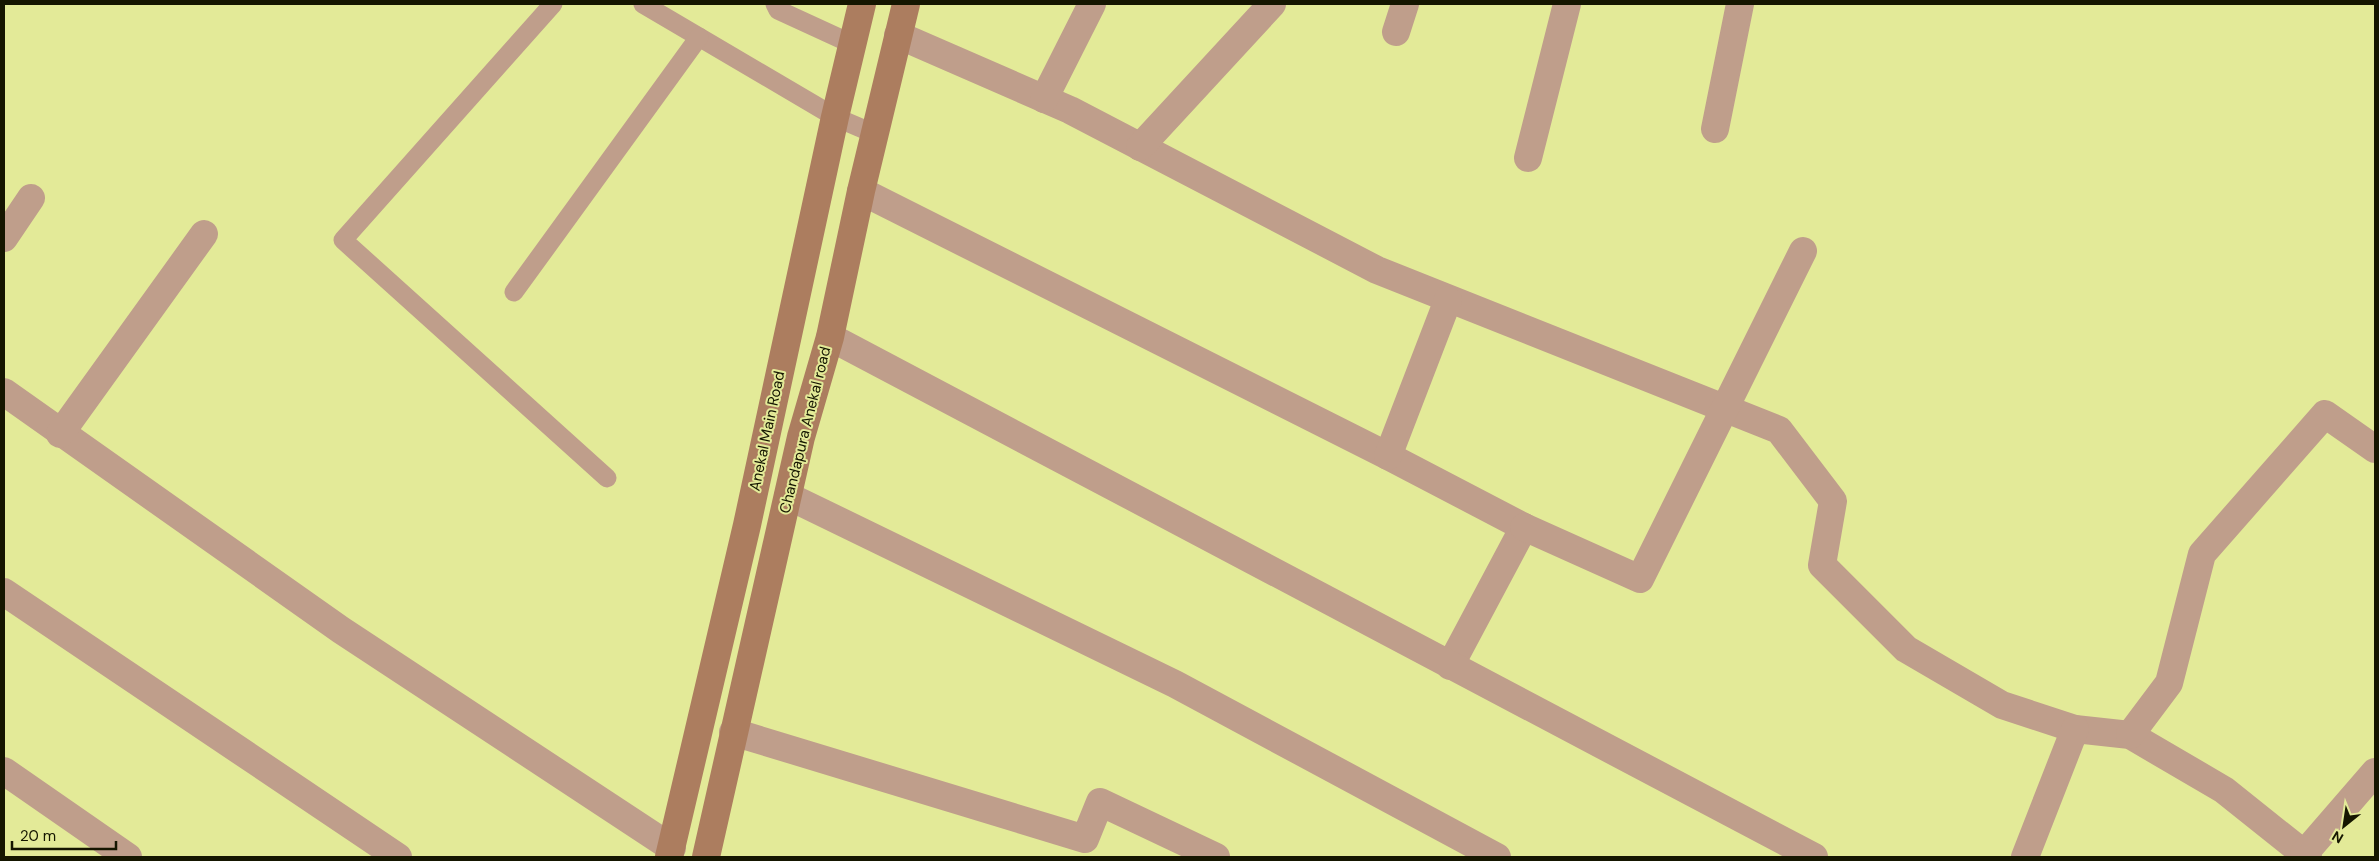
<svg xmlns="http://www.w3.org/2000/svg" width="2379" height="861" viewBox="0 0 2379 861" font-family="'DM Sans',sans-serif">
	<rect width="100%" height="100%" fill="#e3ea98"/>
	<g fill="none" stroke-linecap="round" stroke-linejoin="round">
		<g stroke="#bf9e8b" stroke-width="19">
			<polyline points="553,4 343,240 607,478"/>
			<polyline points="643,4 835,117 875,134"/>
			<polyline points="775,4 778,10 852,44"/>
			<polyline points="514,292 699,37"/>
		</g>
		<g stroke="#bf9e8b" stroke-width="28">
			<polyline points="1396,32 1405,4"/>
			<polyline points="898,35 1070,110 1377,270 1779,430 1833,501 1822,565 1906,649 2002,705 2075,729 2130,735 2224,790 2308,857"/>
			<polyline points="1044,99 1092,4"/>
			<polyline points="1715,129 1740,4"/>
			<polyline points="1140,147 1272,4"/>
			<polyline points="1528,158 1567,4"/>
			<polyline points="861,191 1388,456 1524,527 1450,666"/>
			<polyline points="4,238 31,198"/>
			<polyline points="830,337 1814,857"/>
			<polyline points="4,392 341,630 672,848"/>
			<polyline points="60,434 204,234"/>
			<polyline points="1388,456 1448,300"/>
			<polyline points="788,496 1175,684 1497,857"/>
			<polyline points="1524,527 1640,579 1803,251"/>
			<polyline points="4,592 398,857"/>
			<polyline points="733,732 1085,839 1100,802 1216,857"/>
			<polyline points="2130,735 2169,683 2202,554 2325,414 2375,449"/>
			<polyline points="4,771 128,857"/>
			<polyline points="2304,854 2375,772"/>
			<polyline points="2025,857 2075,729"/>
		</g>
		<g stroke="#ac7d5f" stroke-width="28">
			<polyline points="669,857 747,525 835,117 862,4"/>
			<polyline points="706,857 801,437 830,337 861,191 906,4"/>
		</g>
	</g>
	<g text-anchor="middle" stroke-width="4" stroke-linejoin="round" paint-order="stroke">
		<g font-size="15" fill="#151600" stroke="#e3ea98">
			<text transform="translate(805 430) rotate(-76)" y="5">Chandapura Anekal road</text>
			<text transform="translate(767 431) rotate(-78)" y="5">Anekal Main Road</text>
		</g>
	</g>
	<rect width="2379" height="861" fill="none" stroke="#151600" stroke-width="10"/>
	<g transform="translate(2344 826) rotate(210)" stroke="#e3ea98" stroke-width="4" paint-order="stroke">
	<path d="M0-4L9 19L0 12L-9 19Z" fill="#151600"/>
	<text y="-8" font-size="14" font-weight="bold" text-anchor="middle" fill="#151600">N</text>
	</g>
	<path d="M12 841v8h104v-8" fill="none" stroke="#151600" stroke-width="2.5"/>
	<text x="20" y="841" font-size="15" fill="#151600" stroke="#e3ea98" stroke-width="4" paint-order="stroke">20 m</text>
</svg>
